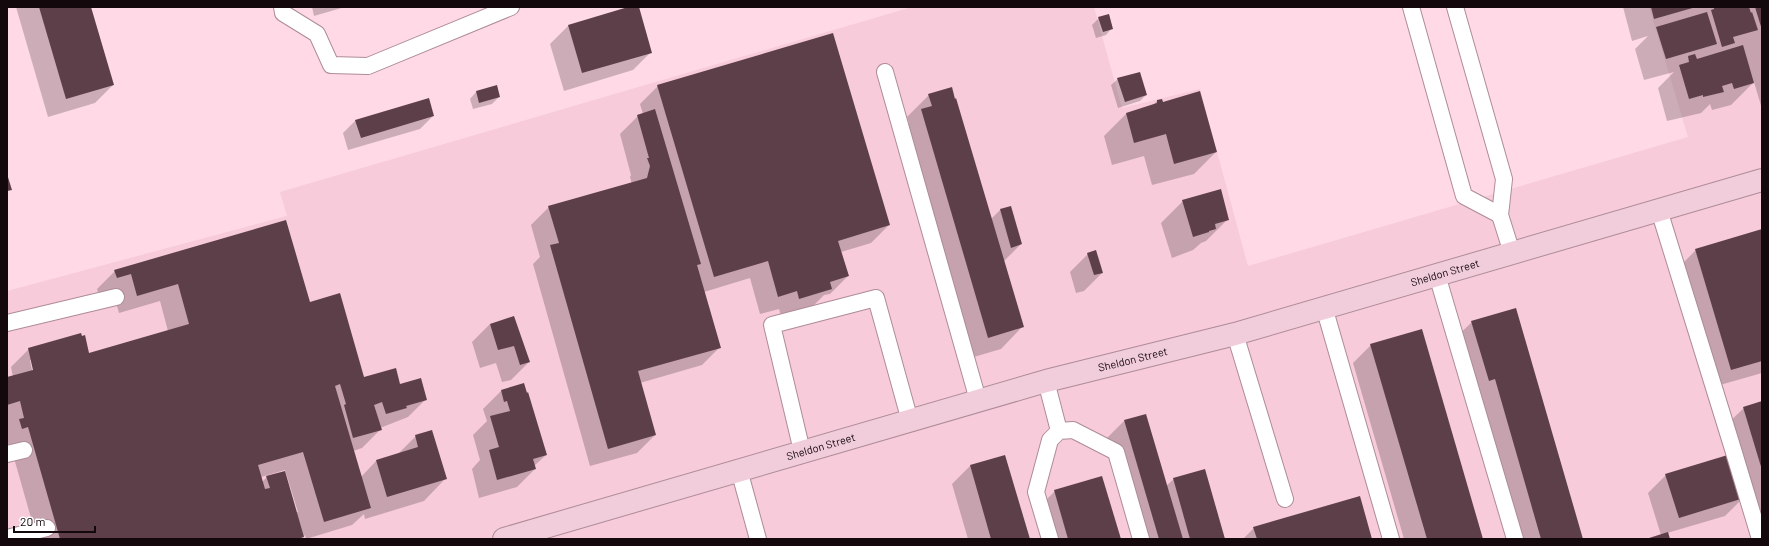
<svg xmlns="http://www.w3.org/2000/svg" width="1769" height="546" viewBox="0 0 1769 546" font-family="Barlow,sans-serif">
	<rect width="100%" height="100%" fill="#ffd9e5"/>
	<polygon fill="#f7cbd9" points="912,7 1094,7 1122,108 1200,89 1248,266 1688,137 1649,7 1762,7 1762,539 7,539 7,291 287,216 280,192"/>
	<g fill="#0003" fill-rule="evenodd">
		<polygon points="16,7 90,7 113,85 95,103 48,117"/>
		<polygon points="312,7 345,7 314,16"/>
		<polygon points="631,7 638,7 651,52 633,70 564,91 550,44 568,26"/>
		<polygon points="1623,7 1762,7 1762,109 1754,82 1731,105 1712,110 1710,104 1701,113 1667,121 1658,88 1674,72 1644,80 1635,49 1648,36 1632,41"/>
		<polygon points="1099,18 1112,28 1106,35 1096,38 1092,25"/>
		<polygon points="1118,79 1146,95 1140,101 1118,108 1111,85"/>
		<polygon points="658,86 889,225 871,243 841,252 848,276 830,294 824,295 812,307 781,316 779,309 760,314 750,278 704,292 720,347 702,365 640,383 655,435 637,453 590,466 533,264 540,257 531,225 549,207 632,184 630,177 631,175 620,134 638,116 643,114 640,104"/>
		<polygon points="476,92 499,97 492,104 473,109 470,99"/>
		<polygon points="929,95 954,101 991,219 1000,210 1010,207 1021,244 1003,262 1022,327 1001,349 967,359 900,132 909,123 907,117"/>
		<polygon points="1157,101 1162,103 1216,152 1194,174 1152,185 1144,156 1112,165 1104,136 1126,114 1152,106"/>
		<polygon points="433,116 420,129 348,150 343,133 356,120"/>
		<polygon points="1183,201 1228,219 1206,241 1201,243 1193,250 1172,258 1161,223"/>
		<polygon points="1762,233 1762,373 1713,387 1678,268 1696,250"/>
		<polygon points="1088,254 1102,273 1084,291 1076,293 1070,272"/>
		<path d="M115 271 310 303 363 378 399 385 426 399 408 417 380 428V430L362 448 353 451 361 477 376 461 398 454 416 436 445 479 424 501 365 519 364 514 352 525 306 539 305 535 301 539H37L10 444 7 445V378L13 377 11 367 29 349 89 354 168 331 160 301 119 313 113 292 99 296 97 289ZM30 360H32L35 375H33ZM285 470 298 512H296L267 477 262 482 261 477Z"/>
		<polygon points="514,318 529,362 511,380 502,382 496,363 480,368 472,342 490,324"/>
		<polygon points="1472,322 1582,539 1513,539 1450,343"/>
		<polygon points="1371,345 1482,539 1404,539 1353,363"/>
		<polygon points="524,385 546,455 534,466 535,469 517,487 479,498 472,469 480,460 473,435 487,421 483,409 501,391"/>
		<polygon points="1762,402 1762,539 1726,425 1744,408"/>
		<polygon points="1124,421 1166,486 1174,479 1223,539 1136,539 1106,439"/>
		<polygon points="1005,456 1029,539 968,539 952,484 970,466"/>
		<polygon points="1666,475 1743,498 1725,516 1667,533 1669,539 1648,539 1661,535 1648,493"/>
		<polygon points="1055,491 1120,539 1045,539 1037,509"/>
		<polygon points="1254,528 1371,539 1243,539"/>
	</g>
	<g fill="#5d3f49">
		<polygon points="39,7 91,7 114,85 66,99"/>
		<polygon points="628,7 639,7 652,53 582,73 568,25"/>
		<polygon points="1651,7 1696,7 1654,19"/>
		<polygon points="1714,7 1749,7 1751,13 1752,12 1758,30 1733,37 1735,43 1722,47 1711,10 1714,9"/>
		<polygon points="1755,7 1762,7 1762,30"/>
		<polygon points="1707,12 1717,44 1666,59 1656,27"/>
		<polygon points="1109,14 1113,29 1103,32 1098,17"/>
		<polygon points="833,33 890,225 838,241 849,276 830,282 832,289 799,299 797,291 778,297 768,261 714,277 657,85"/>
		<polygon points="1743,45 1754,83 1734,89 1732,83 1722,86 1724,92 1703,97 1703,95 1689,99 1679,65 1689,62 1688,56 1695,54 1697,59"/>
		<polygon points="1140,72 1147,95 1125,102 1117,78"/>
		<polygon points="497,85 500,97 479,103 476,91"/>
		<polygon points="952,87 955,99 956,98 1024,327 988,338 921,109 932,106 928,94"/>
		<polygon points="1200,91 1217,152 1174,164 1166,134 1134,143 1126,113 1157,103 1157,100 1162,99 1163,102"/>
		<polygon points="429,98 434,116 361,138 355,120"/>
		<polygon points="655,109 701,264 697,265 721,348 638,371 656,435 608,449 550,245 559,243 548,206 647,178 650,166 647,158 649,158 637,115"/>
		<polygon points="7,174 12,190 7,191"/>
		<polygon points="1221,189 1229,220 1215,224 1216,229 1209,231 1209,232 1193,237 1182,200"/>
		<polygon points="1011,206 1022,244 1011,248 1000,209"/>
		<polygon points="286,220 310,302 340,293 364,377 396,368 400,384 421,378 427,400 406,406 407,408 386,414 382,402 374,405 382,430 353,438 344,405 346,404 340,384 335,386 371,508 324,522 303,452 258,465 265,489 270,488 266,476 285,471 304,537 297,539 60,539 28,427 22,429 19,419 24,418 20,401 7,405 7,377 33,370 28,348 81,333 82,336 85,335 89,353 189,324 178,284 137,296 131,274 117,278 114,270"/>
		<polygon points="1762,229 1762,361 1731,370 1695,249"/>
		<polygon points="1096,250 1103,273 1094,275 1087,253"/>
		<polygon points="1516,308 1583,539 1541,539 1495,379 1489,381 1471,321"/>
		<polygon points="514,316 530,362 520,365 514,346 498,350 490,324"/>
		<polygon points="1422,329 1483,539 1427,539 1370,344"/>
		<polygon points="524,383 527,393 528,392 547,455 533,459 536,469 497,480 489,450 499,447 490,416 510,411 507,401 504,402 501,390"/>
		<polygon points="1762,401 1762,470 1743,407"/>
		<polygon points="1146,414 1183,539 1159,539 1124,420"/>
		<polygon points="432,430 447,479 387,497 376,460 418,447 415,435"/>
		<polygon points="1731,454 1744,498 1679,518 1665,474"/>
		<polygon points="1005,455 1030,539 991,539 970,465"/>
		<polygon points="1205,469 1225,539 1190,539 1173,478"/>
		<polygon points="1102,476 1121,539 1068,539 1054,490"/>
		<polygon points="1360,496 1372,539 1257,539 1253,527"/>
		<polygon points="1668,532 1670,539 1646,539"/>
	</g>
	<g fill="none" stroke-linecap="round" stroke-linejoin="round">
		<defs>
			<g id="service">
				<polyline points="282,7 283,13 317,34 331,65 368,66 511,7"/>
				<polyline points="1411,7 1464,196 1500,215"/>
				<polyline points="1455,7 1504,179 1500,215 1512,253"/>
				<polyline points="885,72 978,400"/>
				<polyline points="1659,210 1732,446 1760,539"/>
				<polyline points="1437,275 1515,539"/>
				<polyline points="1324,307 1391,539"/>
				<polyline points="7,323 116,297"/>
				<polyline points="1235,334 1285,499"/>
				<polyline points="1046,381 1059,431"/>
				<polyline points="802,451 772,325 876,298 910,421"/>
				<polyline points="7,454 24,450"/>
				<polyline points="739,470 758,539"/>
				<polyline points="7,538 47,528"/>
				<polyline points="1050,539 1036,492 1050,440 1059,431 1073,430 1116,452 1141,539"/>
			</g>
			<g id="secondary">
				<path id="s1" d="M504 539 1046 381 1235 334 1762 180"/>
			</g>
		</defs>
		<use href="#service" stroke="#ae8c97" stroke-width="18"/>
		<use href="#secondary" stroke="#ae8c97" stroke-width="24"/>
		<use href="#service" stroke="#fff" stroke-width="16"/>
		<use href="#secondary" stroke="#f1ccdb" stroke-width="22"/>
	</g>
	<g text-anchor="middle" stroke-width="4" stroke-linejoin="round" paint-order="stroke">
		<g font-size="11" fill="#13080c" stroke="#fff">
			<text dy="4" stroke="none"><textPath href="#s1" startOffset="978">Sheldon Street</textPath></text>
			<text dy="4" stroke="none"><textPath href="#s1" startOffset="654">Sheldon Street</textPath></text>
			<text dy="4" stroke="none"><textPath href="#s1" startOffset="330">Sheldon Street</textPath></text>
		</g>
	</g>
	<rect width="1769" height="546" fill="none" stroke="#13080c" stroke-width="16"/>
	<path d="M14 526v6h81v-6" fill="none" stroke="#13080c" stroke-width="2"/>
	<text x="20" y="526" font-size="12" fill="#13080c" stroke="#ffffff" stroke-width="3" paint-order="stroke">20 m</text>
</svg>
